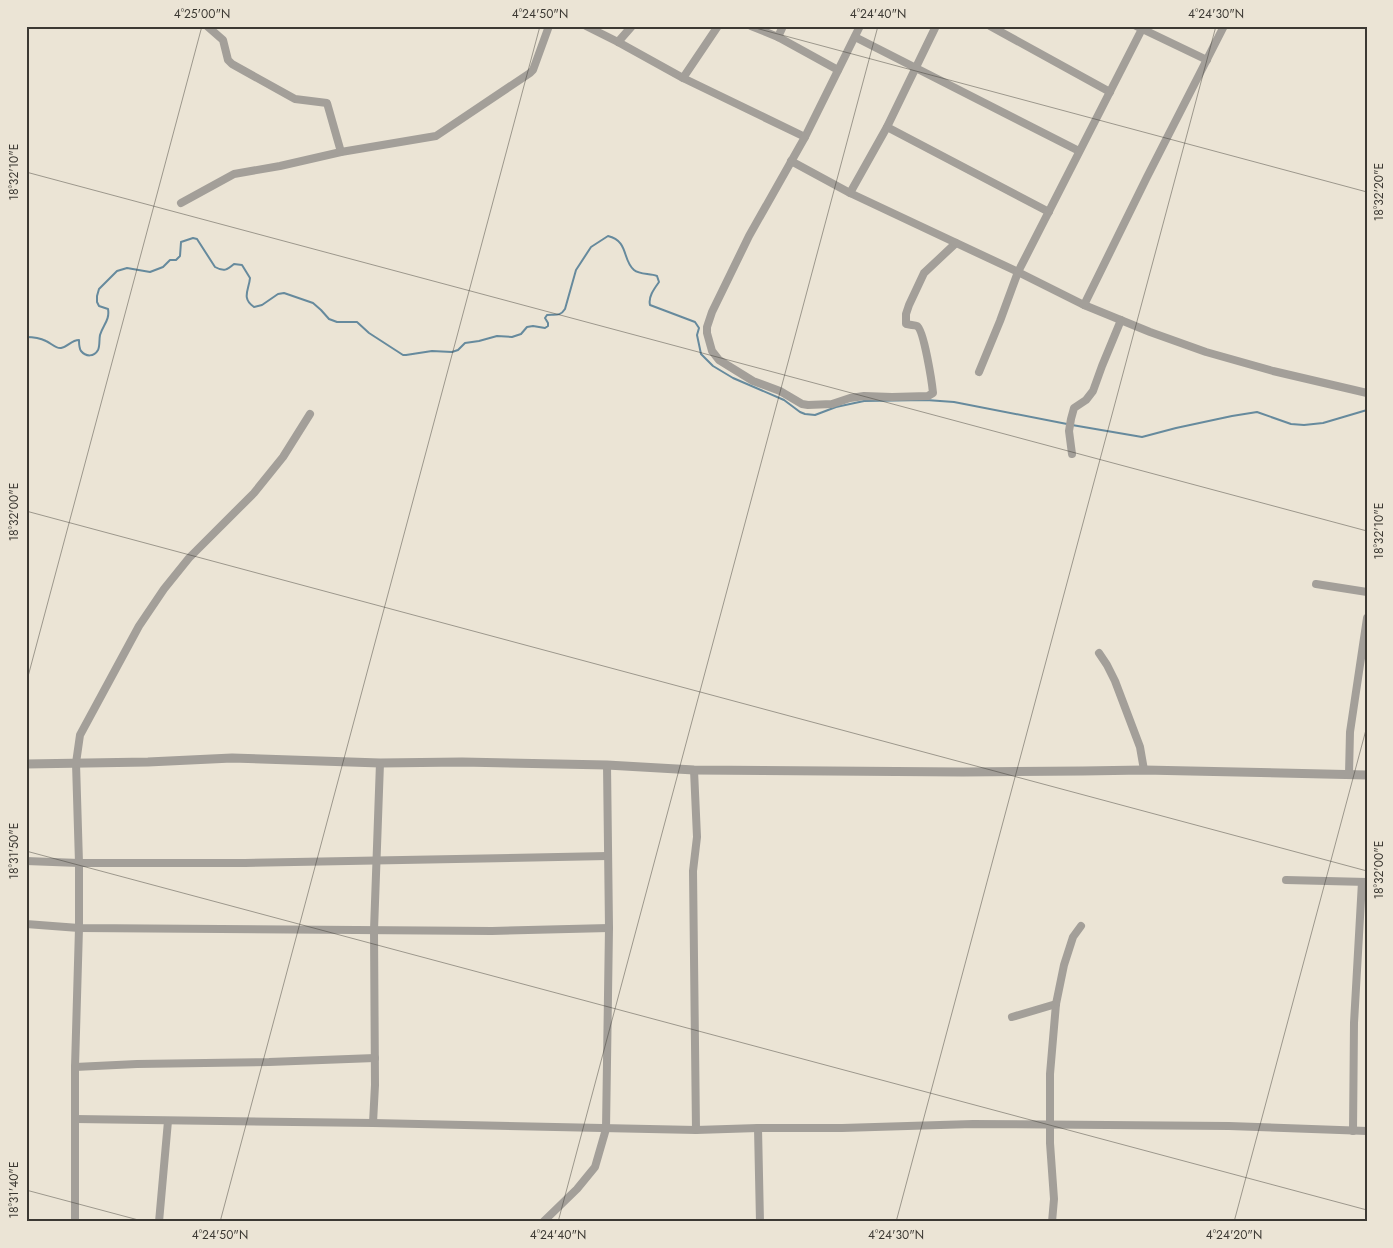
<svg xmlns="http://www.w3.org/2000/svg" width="1393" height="1248" viewBox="0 0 1393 1248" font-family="Jost,sans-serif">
	<rect width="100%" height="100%" fill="#ebe4d5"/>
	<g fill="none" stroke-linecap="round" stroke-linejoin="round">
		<g stroke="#668a9d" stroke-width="2">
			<path d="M26 337C33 337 40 338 46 341 51 343 56 349 61 348 68 347 71 340 79 340 79 344 79 348 81 351 86 357 94 357 98 350 100 346 99 340 100 335 103 325 110 320 108 309L99 306 97 302V296L99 289 117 271 127 268 150 272 163 267 170 260H176L180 256 181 242 193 238 197 239 215 267C224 272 227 270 234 264L242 265 250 278C249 290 241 298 254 307L262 305 278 294 284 293 313 303 321 310 329 319 337 322H357L369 333 403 355H406L432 351 452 352 458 350 465 343 479 341 497 336 512 337 521 334 527 327 533 326 545 328 548 326V323L545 318 547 315C555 314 560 317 565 309L576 270 591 247 608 236C629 241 622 260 634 270 640 275 650 273 657 276L659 282C654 289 648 297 650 305L695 322 699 328 697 335 701 354 713 366 733 378 784 400 800 412 805 414 815 415 836 407 864 401 926 400 954 402 1067 424"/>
			<polyline points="1072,425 1142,437 1176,428 1232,416 1257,412 1291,424 1304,425 1323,423 1367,410"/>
		</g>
		<g stroke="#a39f99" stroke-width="8">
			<polyline points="207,26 223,40 228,60 232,64 295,99 327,103 341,152"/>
			<polyline points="586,26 618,42 683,78 805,137"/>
			<polyline points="751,26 778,37 838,70"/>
			<path d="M860 26 805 137 749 236 712 312 707 327V333L712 351 719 360 753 381 780 391 802 404 808 405 832 404 850 398 864 396 892 397 928 396 933 393C932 383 924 330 917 326 915 325 909 325 906 324V314L909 305 924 273 956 243"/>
			<polyline points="990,26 1110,92"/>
			<polyline points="1136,26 1207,60"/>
			<polyline points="778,37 783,26"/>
			<polyline points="855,37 1079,151"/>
			<polyline points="618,42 632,26"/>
			<polyline points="683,78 718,26"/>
			<polyline points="887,127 1049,212"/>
			<polyline points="791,161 850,193 1018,272 1084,305 1150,332 1206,352 1273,371 1367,393"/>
			<polyline points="850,193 887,127 936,26"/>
			<polyline points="181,203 234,174 280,166 341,152 436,136 530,73 533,70 549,26"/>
			<polyline points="1084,305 1147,177 1224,26"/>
			<polyline points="979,372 1000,321 1018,272 1142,29"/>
			<polyline points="1072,454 1069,431 1071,419 1074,408 1086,400 1093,391 1102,366 1121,320"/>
			<polyline points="1316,584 1367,592"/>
			<polyline points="1099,653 1107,665 1115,681 1140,747 1144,770"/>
			<polyline points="694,770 697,837 693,871 696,1130"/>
			<polyline points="1349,774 1350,732 1367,618"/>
			<polyline points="26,861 79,863 245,863 608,856"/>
			<polyline points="1286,880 1367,882"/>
			<polyline points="26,924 79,928 492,931 609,928"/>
			<polyline points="1012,1017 1056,1004"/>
			<polyline points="75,1067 137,1064 269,1062 375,1058"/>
			<polyline points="75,1119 373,1123 696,1130 758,1128 842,1128 973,1124 1229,1126 1367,1131"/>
			<polyline points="373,1123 375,1085 374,930 380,763"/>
			<polyline points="758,1128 760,1222"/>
			<polyline points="1353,1131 1354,1023 1362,882"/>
			<polyline points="75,1222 75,1067 79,928 79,863 76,763 80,735 139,626 164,589 189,558 254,493 283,457 310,414"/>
			<polyline points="159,1222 168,1121"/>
			<polyline points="543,1222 577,1189 595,1167 606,1129 609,928 607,765"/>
			<polyline points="1052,1222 1054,1199 1050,1143 1050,1074 1056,1004 1064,965 1073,937 1081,926"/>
		</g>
		<polyline stroke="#a39f99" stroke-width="9" points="26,764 148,762 232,758 380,763 462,762 607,765 694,770 963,772 1083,771 1144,770 1367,775"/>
	</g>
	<path fill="none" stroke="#3c3933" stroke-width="1" stroke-opacity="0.45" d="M748 26 1367 192M26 172 1367 531M26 511 1367 871M26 684 202 26M26 851 1367 1210M26 1190 146 1222M220 1222 540 26M558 1222 878 26M896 1222 1216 26M1234 1222 1367 726"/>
	<rect width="1393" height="1248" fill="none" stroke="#ebe4d5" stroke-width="55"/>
	<rect x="28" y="28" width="1338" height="1192" fill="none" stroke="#3c3933" stroke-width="2"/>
	<g font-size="12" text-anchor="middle" fill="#3c3933">
		<text x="202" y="18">4°25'00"N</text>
		<text x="540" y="18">4°24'50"N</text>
		<text x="878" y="18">4°24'40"N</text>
		<text x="1216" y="18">4°24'30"N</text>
		<text transform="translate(14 172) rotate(-90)" y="4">18°32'10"E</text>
		<text transform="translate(1379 192) rotate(-90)" y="4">18°32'20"E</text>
		<text transform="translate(14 512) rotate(-90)" y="4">18°32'00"E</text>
		<text transform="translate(1379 531) rotate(-90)" y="4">18°32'10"E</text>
		<text transform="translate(14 851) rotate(-90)" y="4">18°31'50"E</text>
		<text transform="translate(1379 870) rotate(-90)" y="4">18°32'00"E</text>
		<text transform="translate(14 1190) rotate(-90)" y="4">18°31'40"E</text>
		<text x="220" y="1239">4°24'50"N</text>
		<text x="558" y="1239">4°24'40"N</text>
		<text x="896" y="1239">4°24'30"N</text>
		<text x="1234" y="1239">4°24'20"N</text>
	</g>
</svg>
